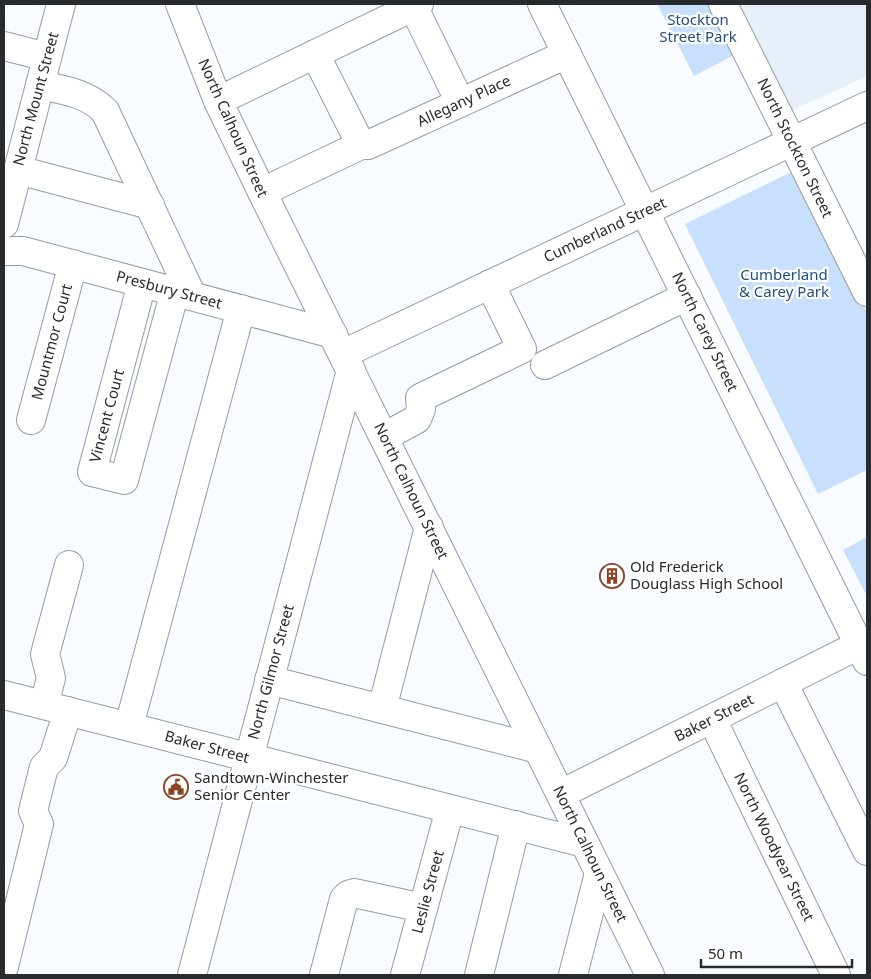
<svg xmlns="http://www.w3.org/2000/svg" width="871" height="979" viewBox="0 0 871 979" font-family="'Noto Sans',sans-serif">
	<rect width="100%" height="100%" fill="#f8fbff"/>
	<polygon fill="#e8eff8" points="733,4 867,4 867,76 787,113"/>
	<g fill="#c8e0fc">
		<polygon points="657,4 713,4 738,53 694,76"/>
		<polygon points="797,169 867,312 867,470 818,494 685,224"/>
		<polygon points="867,537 867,596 843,550"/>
	</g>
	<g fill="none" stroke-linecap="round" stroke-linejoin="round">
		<defs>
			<g id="minor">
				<polyline points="180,4 218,101 262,192 650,975"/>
				<polyline points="542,4 867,661"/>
				<polyline points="723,4 867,292"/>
				<polyline points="413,6 460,102"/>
				<polyline points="4,46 47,57"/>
				<polyline points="315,54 361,145"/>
				<path d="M40 85C64 90 87 93 105 111L192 296"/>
				<polyline points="218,101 419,4"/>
				<polyline points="18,170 150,205"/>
				<polyline points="262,192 361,145 368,145 567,54"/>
				<polyline points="4,224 61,4"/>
				<polyline points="4,251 23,251 333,334"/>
				<polyline points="142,283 92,472 124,480 175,291"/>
				<polyline points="343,354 867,106"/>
				<polyline points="545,365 687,296"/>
				<polyline points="31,420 73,264"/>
				<polyline points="384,437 417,419 421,409 420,398 522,349 490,284"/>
				<polyline points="269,680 538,749"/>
				<polyline points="783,683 867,851"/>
				<polyline points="4,695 584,843"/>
				<polyline points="44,705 51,678 45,654 69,565"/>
				<polyline points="382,709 429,527"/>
				<polyline points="712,719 836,975"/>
				<polyline points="129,726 241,309"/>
				<polyline points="561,794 867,641"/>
				<polyline points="4,967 39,824 33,811 44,767 53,758 68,711"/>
				<polyline points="192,975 351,370"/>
				<polyline points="324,975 344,899 348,895 354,893 423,908"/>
				<polyline points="405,975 450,809"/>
				<polyline points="479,975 516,825"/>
				<polyline points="573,975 599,873"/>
			</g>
		</defs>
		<use href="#minor" stroke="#959ca4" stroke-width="30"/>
		<use href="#minor" stroke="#fff" stroke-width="28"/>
	</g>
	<defs>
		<symbol id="building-ring" viewBox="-11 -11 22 22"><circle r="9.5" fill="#fff" stroke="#8d4425" stroke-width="1.5"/><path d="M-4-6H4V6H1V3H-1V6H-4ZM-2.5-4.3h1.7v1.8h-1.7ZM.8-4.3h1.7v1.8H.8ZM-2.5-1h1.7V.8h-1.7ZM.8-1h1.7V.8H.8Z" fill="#8d4425"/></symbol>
		<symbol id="civic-ring" viewBox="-11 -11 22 22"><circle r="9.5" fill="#fff" stroke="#8d4425" stroke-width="1.5"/><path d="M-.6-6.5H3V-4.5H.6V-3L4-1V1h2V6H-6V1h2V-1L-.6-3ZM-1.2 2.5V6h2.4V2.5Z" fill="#8d4425"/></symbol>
	</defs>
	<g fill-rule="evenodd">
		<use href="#building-ring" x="598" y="562" width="28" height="28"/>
		<use href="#civic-ring" x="162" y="773" width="28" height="28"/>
	</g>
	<g text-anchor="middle" stroke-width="4.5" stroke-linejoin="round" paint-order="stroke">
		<g font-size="15" fill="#214f81" stroke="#fff">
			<text x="698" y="25">Stockton<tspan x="698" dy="17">Street Park</tspan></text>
			<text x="784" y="280">Cumberland<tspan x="784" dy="17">&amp; Carey Park</tspan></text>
		</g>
		<g font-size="15" fill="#282b2e" stroke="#fff">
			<text transform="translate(36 99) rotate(-75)" y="5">North Mount Street</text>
			<text transform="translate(464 101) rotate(-25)" y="5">Allegany Place</text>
			<text transform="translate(233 128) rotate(66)" y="5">North Calhoun Street</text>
			<text transform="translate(795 148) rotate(64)" y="5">North Stockton Street</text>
			<text transform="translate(605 230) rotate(-25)" y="5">Cumberland Street</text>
			<text transform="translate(169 290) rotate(15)" y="5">Presbury Street</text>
			<text transform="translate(705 332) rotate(64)" y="5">North Carey Street</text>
			<text transform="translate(52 342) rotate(-75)" y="5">Mountmor Court</text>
			<text transform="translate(107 416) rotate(-75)" y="5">Vincent Court</text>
			<text transform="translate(411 491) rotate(64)" y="5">North Calhoun Street</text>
			<text transform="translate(271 672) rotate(-75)" y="5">North Gilmor Street</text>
			<text transform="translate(714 718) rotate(-27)" y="5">Baker Street</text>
			<text transform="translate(207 747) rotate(15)" y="5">Baker Street</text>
			<text transform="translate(774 847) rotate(64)" y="5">North Woodyear Street</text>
			<text transform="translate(590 854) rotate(64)" y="5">North Calhoun Street</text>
			<text transform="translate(428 892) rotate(-75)" y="5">Leslie Street</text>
		</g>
		<g font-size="15" fill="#282b2e" stroke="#fff" text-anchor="start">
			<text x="630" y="572">Old Frederick<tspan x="630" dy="17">Douglass High School</tspan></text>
			<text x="194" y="783">Sandtown-Winchester<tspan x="194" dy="17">Senior Center</tspan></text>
		</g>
	</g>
	<rect width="871" height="979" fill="none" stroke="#282b2e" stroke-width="10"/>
	<path d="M701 959v8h151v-8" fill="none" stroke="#282b2e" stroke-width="2.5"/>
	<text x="708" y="959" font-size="15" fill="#282b2e" stroke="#ffffff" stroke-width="4" paint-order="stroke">50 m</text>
</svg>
